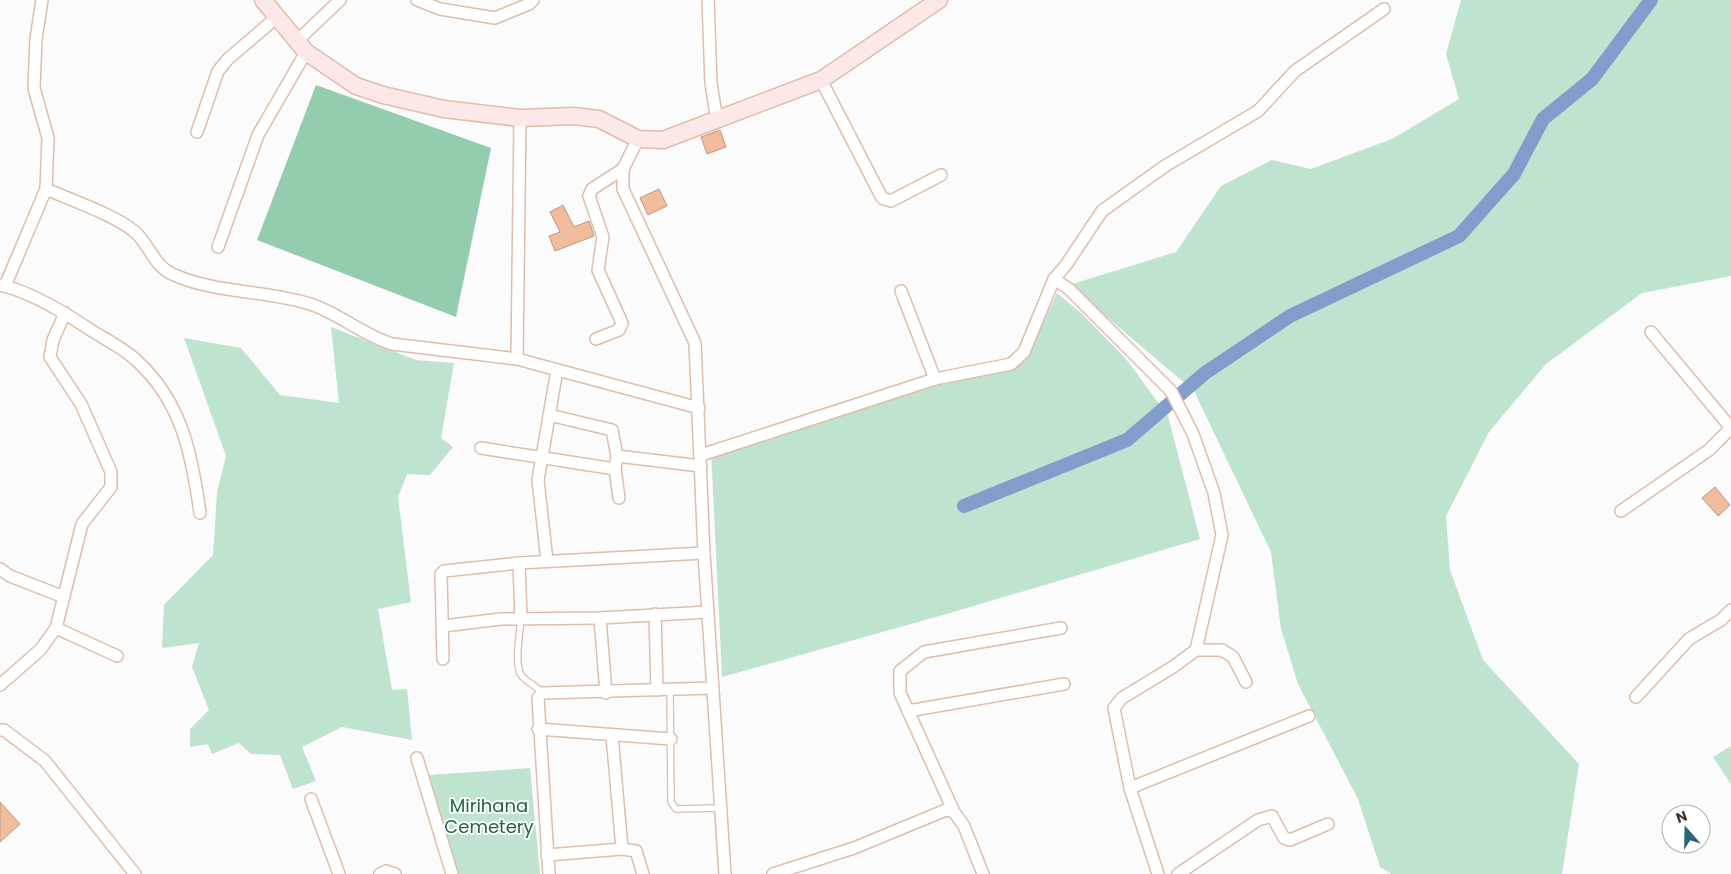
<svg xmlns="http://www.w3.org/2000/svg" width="1731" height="874" viewBox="0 0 1731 874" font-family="Poppins,sans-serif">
	<rect width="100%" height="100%" fill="#fbfbfb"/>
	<g fill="#bee3ce">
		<polygon points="1461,0 1731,0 1731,276 1642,293 1546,364 1489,432 1446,516 1450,570 1483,660 1579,764 1562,874 1392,874 1380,867 1358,799 1298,684 1281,629 1271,552 1194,391 1069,285 1176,252 1221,186 1272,160 1311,169 1392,139 1459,99 1446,54"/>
		<polygon points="1057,293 1081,313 1126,359 1168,416 1200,539 950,613 722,677 711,450 865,400 1006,369 1028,355"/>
		<polygon points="331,327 416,360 454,363 441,438 453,447 430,475 407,474 398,497 411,602 378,609 392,690 407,689 412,740 342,727 302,747 316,781 293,789 280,755 251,754 239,743 212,754 208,744 190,747 190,729 209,710 192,667 199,643 162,648 164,605 213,555 217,492 226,456 184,338 241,348 280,395 339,403"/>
		<polygon points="1731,746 1731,784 1713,757"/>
		<polygon points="530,768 540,874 459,874 429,775"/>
	</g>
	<polygon fill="#94cdae" points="316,85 491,148 456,317 257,240"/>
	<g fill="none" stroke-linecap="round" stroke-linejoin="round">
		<polyline stroke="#829dcb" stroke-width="14" points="964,506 1127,440 1205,373 1290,316 1459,236 1514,174 1543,119 1592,79 1651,0"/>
	</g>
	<g fill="#f0bc9c" stroke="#ba9985">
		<polygon points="720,130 726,147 707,154 701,137"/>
		<polygon points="659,189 667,206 648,215 640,198"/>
		<polygon points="563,205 574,227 589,221 594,236 555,251 549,236 560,232 550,212"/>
		<polygon points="1715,487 1730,505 1718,516 1702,498"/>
		<polygon points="0,802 20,824 0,842"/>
	</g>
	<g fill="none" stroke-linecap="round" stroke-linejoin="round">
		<defs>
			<g id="lane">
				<path d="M521 619C520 632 514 664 521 675 526 682 536 685 542 693"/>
				<polyline points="670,689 671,802 676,809 721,808"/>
			</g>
			<g id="street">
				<polyline points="417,0 440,9 495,18 529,4 533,0"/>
				<polyline points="708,0 711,83 717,121"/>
				<polyline points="297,41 340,0"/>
				<polyline points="821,80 882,198 891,201 941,175"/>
				<polyline points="197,132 218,71 228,59 277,17"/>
				<polyline points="638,139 623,169 623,189 695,343 704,553 725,874"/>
				<path d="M46 189C71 200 115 215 135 232 149 244 154 266 172 274 216 294 266 290 310 304 337 312 362 335 392 344L517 359 699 408"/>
				<polyline points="218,247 258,135 306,52"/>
				<polyline points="1054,279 1069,289 1171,391 1193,434 1214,493 1222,535 1196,650"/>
				<path d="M0 285C28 291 62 311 86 327 102 338 123 347 137 361 182 402 192 455 200 513"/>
				<polyline points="5,286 46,189 48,138 34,88 36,39 42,0"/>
				<polyline points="901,291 935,379"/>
				<polyline points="1651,332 1731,428"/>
				<polyline points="596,339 619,330 622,323 598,270 603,237 589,196 592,189 623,169"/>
				<polyline points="517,359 520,118"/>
				<polyline points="549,415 612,430 617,456 615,469 619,498"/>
				<polyline points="481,448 615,469"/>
				<polyline points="701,455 935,379 1011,364 1024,352 1054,279 1066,265 1102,211 1165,166 1258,111 1295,71 1384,9"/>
				<polyline points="617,456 701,466"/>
				<polyline points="1621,511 1709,450 1731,428"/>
				<polyline points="547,561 538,480 557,370"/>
				<polyline points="519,563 521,619"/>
				<polyline points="0,569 10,576 64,597"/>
				<polyline points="655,614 657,690"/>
				<polyline points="600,618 606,693"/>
				<polyline points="443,626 501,619 600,618 708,612"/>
				<polyline points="56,628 117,656"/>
				<polyline points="443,659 441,574 444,571 519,563 704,553"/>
				<polyline points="0,685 40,650 56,628 82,524 111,487 111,472 81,404 50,357 53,340 65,313"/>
				<polyline points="1636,697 1689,639 1721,620 1731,610"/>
				<polyline points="908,711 1064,684"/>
				<polyline points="538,729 671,739"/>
				<polyline points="0,730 4,730 45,761 135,874"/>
				<polyline points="612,735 622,849"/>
				<polyline points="417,758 452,874"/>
				<polyline points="1130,788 1309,716"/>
				<polyline points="311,799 339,874"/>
				<polyline points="547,855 622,849 636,851 643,874"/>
				<polyline points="380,874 386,871 395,874"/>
				<polyline points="549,874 538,698 542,693 713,688"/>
				<polyline points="773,874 854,848 946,810 954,812"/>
				<polyline points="983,874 964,826 954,812 900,693 900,671 924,652 1061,628"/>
				<polyline points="1158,874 1130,788 1114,708 1122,698 1173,667 1196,650 1222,650 1233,657 1246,682"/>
				<polyline points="1178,874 1258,820 1272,816 1284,838 1290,840 1328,824"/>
			</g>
			<polyline id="secondary" points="263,0 306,52 356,86 383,95 444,109 520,118 574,116 599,119 638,139 663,140 821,80 939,0"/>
		</defs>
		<use href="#lane" stroke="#e0bda8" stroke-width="8"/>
		<use href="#street" stroke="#e0bda8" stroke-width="14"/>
		<use href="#secondary" stroke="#e0bda8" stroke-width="19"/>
		<use href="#lane" stroke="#fff" stroke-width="5.5"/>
		<use href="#street" stroke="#fff" stroke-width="11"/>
		<use href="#secondary" stroke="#fbe8e7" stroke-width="16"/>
	</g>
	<g text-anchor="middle" stroke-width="4" stroke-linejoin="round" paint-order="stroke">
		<g font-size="18" fill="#216345" stroke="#fff">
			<text x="489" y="812">Mirihana<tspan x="489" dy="21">Cemetery</tspan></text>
		</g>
	</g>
	<g transform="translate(1686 829) rotate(340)"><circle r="24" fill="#ffffff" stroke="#b3aeab"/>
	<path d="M0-4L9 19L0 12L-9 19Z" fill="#28667c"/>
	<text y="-8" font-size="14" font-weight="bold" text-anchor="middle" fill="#42342c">N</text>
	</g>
</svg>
